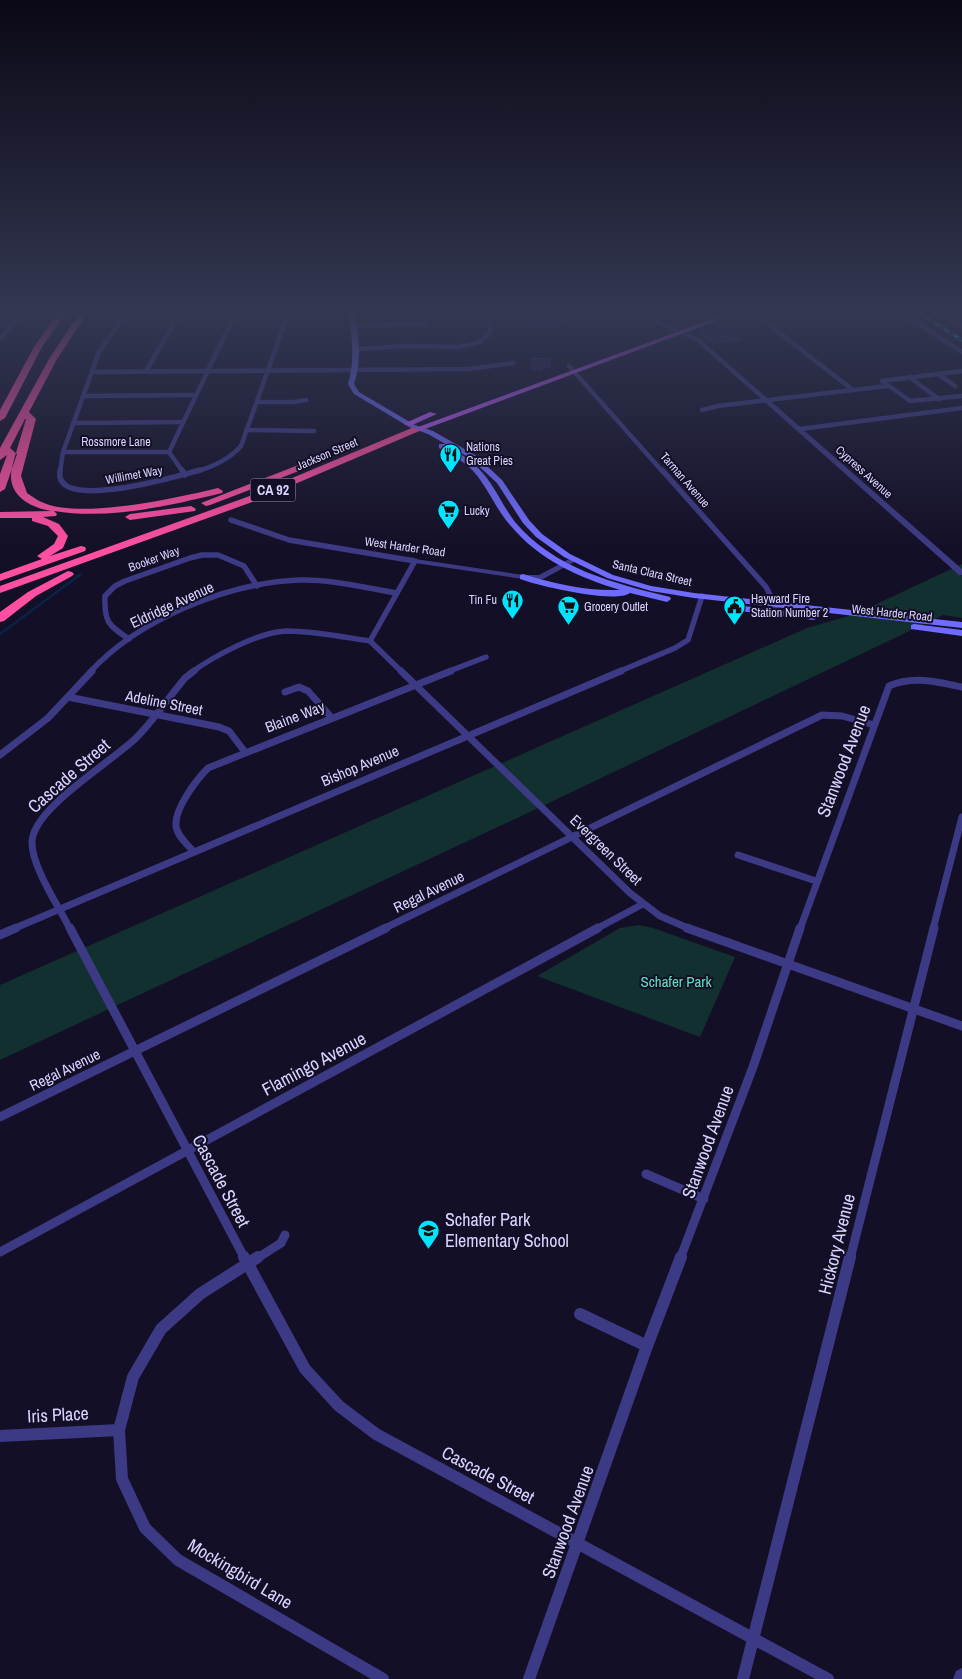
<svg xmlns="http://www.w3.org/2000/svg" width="962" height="1679" viewBox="0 0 962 1679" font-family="'Archivo Narrow',sans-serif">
	<rect width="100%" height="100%" fill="#130f26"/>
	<g fill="#12302f">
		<polygon points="962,564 962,618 943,615 532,811 0,1060 0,985 807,628 855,614"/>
		<polygon points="639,925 653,928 735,957 700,1037 537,976 620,928"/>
	</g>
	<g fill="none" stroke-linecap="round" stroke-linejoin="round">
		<polyline stroke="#0c2248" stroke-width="2.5" points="0,634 81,574"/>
	</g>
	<g fill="#241b47" stroke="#3b2d73">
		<polygon points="527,314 566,314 567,322 562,324 562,327 529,327"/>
		<polygon points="718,324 724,326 742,340 712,343 699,332"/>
		<polygon points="550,358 550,367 542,367 542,370 532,370 532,359"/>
	</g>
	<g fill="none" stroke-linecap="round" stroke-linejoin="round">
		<g stroke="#3d3a85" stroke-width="4.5">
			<polyline points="755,314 853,390"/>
			<polyline points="903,314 962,352"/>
			<polyline points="942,314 962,326"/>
			<polyline points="353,326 426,324"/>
			<polyline points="0,339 21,314"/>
			<polyline points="357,349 405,346 458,347 480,342 490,332 488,314"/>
			<polyline points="569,366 663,472"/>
			<polyline points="146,371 179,314"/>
			<polyline points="962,371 882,381 910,401 962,396"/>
			<polyline points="92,372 469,369 513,363"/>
			<polyline points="938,374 955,386"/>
			<polyline points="909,377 939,399"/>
			<polyline points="83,396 196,395"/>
			<polyline points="257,402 294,402 306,400"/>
			<polyline points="702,410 718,406 887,386"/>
			<polyline points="73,423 183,422"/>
			<polyline points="800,429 962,408"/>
			<polyline points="246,430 314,431"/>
			<polyline points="63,452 169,452"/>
			<polyline points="60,472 63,452 99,352 125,314"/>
			<polyline points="183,472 169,452 235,314"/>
			<path d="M195 472C212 467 229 460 241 446L288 314"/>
		</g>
		<g stroke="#3d3a85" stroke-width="5.5">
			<path d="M60 470C52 514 181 475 200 470"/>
			<polyline points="182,470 185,475"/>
			<polyline points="662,470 766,587 776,606 776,614"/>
			<polyline points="231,520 289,540 415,561 370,641"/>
			<path d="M129 639C108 625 104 622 105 596L115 586 125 581 190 558 202 555H218L244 566 257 586"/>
			<polyline points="370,641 402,672"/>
			<path d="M90 672C139 619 227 583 299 580 332 579 365 588 397 593"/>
			<path d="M192 672C214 656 259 632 286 631 314 631 343 637 370 641"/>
			<polyline points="447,672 486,657"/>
			<polyline points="618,672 675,648 688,640 702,596"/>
		</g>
		<g stroke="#3d3a85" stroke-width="7">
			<polyline points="401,671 630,893 660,916 690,929"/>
			<polyline points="285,692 299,687 308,691 332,718"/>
			<polyline points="68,697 219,727 229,731 245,752"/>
			<polyline points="0,755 48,718 92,671"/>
			<path d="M194 852C188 845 177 836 176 826 174 809 197 779 208 768L451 671"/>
			<polyline points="738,855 816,881"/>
			<polyline points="13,929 621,671"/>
			<path d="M70 929C59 907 32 867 32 843 31 809 112 762 137 737 154 720 169 697 185 678L194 671"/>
			<polyline points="383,929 822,715 842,716 874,725"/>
			<polyline points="596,929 643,904"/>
			<path d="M800 929 889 686C913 675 937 682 962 687"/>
			<polyline points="933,929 962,817"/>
		</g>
		<g stroke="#3d3a85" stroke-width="9">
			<polyline points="70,928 245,1259"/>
			<polyline points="687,928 962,1026"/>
			<polyline points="0,935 16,928"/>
			<polyline points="0,1117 386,928"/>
			<polyline points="646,1174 704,1199"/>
			<polyline points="0,1252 598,928"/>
			<polyline points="256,1259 281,1243 285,1235"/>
			<polyline points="680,1259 753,1067 800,928"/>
			<polyline points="850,1259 934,928"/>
		</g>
		<g stroke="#3d3a85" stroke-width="12">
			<polyline points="244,1257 305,1369 339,1406 376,1434 828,1679"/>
			<polyline points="258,1257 200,1294 161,1329 133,1377 119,1430 122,1479 145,1528 178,1560 383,1679"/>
			<polyline points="580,1314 647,1346"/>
			<polyline points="0,1436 119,1430"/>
			<polyline points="529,1679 647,1346 681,1257"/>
			<polyline points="743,1679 850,1257"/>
		</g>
		<g fill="#3d3a85" fill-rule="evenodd">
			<polygon points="650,314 656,314 661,322 700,339 962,569 962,575 959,575 696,341 657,324"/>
			<polygon points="571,558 577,558 578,560 543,579 523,579 415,563 411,561 415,559 523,575 539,575"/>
			<polygon points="962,1668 962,1679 953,1679 956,1671"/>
		</g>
		<g fill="#6f6bff" fill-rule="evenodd">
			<path d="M349 314H355C359 339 362 360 354 384L359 392 415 425 433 431 475 455 502 480 529 520 542 534 570 554 613 575 651 586 694 593 962 622V628L694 598 651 591 607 578 564 557 536 537 523 523 497 483 470 458 428 434 411 428 354 394 348 384C355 360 352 339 349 314Z"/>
			<path d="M439 444H445C457 452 469 458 479 469 494 484 502 505 515 522 555 569 613 583 670 597L671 599 667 602 630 593C615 604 539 586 520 579V575L523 574C556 584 585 591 620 590 578 577 539 560 510 525 496 509 488 488 474 472 464 461 452 455 439 448Z"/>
			<polygon points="743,606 814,614 818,617 814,620 740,611 739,609"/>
			<polygon points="914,624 962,630 962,636 911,629 911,625"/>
		</g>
		<g fill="#c25bff" fill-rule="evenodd">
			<polygon points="726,314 735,314 417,432 410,430"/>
			<polygon points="430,412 437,414 410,426 403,424"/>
		</g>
		<g fill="#ff4fa3" fill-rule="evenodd">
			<polygon points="57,314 65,314 42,347 5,418 0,421 0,410 34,347"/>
			<path d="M79 314H87L57 359 29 412 36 419 21 476 27 493C33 497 38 501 44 503 82 519 177 498 218 488L223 491 222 493C168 506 109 520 54 511L57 514 56 516 43 517 59 524 68 536 63 548 50 556 81 546 85 547 86 549 85 551 0 581V574L42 559 37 556 54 544 58 536 48 526 32 521V518H0V512L51 511C33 508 11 498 11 476 11 466 23 431 26 419H25L10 448 17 454 5 489 0 492V474L7 455 0 460V448L49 359Z"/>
			<polygon points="414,427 419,430 417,432 255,501 0,593 0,586 247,497"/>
			<polygon points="301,464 306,467 304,469 210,505 206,506 201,503"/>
			<polygon points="191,506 196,509 195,511 130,520 125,517 130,514"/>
			<polygon points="68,571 72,572 74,574 72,576 36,596 4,621 0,622 0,612 28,592"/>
		</g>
		<defs>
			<polyline id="rail" points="921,314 962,340"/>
		</defs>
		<use href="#rail" stroke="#00e5ff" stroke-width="3"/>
		<use href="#rail" stroke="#130f26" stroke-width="2" stroke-dasharray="5.5" stroke-linecap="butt"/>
	</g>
	<linearGradient id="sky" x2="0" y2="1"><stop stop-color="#0a0815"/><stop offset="0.57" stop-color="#333752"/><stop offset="1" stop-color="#333752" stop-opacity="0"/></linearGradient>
	<rect width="962" height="549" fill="url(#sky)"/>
	<defs>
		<symbol id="restaurant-pin" viewBox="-11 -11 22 30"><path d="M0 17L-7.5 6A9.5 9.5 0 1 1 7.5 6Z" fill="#00e5ff" stroke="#130f26"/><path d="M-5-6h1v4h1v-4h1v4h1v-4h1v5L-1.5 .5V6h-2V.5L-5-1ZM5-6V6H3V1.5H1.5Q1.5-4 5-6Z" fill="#111"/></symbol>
		<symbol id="supermarket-pin" viewBox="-11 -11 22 30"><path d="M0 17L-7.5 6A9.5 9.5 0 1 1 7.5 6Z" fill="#00e5ff" stroke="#130f26"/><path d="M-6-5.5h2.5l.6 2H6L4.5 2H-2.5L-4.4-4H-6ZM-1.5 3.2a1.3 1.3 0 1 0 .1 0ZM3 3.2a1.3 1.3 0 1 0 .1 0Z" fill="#111"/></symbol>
		<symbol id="civic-pin" viewBox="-11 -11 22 30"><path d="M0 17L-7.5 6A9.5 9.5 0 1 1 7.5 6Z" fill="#00e5ff" stroke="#130f26"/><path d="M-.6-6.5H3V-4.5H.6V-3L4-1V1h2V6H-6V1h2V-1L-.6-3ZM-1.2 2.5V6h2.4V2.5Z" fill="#111"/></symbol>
		<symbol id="school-pin" viewBox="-11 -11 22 30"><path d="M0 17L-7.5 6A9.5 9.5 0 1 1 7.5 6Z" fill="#00e5ff" stroke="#130f26"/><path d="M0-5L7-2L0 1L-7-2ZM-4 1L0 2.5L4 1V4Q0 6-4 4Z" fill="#111"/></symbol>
	</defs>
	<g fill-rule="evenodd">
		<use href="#restaurant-pin" x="438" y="442" width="25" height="34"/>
		<use href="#supermarket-pin" x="436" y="498" width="25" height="34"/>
		<use href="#restaurant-pin" x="500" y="588" width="25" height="34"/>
		<use href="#civic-pin" x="722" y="594" width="25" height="34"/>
		<use href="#supermarket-pin" x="556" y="594" width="25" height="34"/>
		<use href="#school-pin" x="416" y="1218" width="25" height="34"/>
	</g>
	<g text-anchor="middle" stroke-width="4" stroke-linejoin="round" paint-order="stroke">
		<g font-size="12" fill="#d9d4ff" stroke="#130f26">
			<text x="116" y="446">Rossmore Lane</text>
			<text transform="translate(327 454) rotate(-23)" y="4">Jackson Street</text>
			<text transform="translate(864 472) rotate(42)" y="4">Cypress Avenue</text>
			<text transform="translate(134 475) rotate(-10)" y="4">Willimet Way</text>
			<text transform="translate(685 480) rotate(49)" y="4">Tarman Avenue</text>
			<text transform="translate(405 547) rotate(8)" y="4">West Harder Road</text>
			<text transform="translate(154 559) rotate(-20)" y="4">Booker Way</text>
			<text transform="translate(652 573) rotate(13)" y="4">Santa Clara Street</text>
			<text transform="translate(892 613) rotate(6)" y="4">West Harder Road</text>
		</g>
		<g font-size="12" fill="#d9d4ff" stroke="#130f26" text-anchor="start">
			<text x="466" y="451">Nations<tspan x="466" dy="14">Great Pies</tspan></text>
			<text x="464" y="515">Lucky</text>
			<text x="751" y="603">Hayward Fire<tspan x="751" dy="14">Station Number 2</tspan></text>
			<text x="497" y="604" text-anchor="end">Tin Fu</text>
			<text x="584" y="611">Grocery Outlet</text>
		</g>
		<rect fill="#130f26" stroke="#9e99be" stroke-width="1" x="250.5" y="478.5" width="45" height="23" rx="4"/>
		<g font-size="14" font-weight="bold" fill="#d9d4ff">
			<text x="273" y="495">CA 92</text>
		</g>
		<g font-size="15" fill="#d9d4ff" stroke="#130f26">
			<text transform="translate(172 605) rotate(-25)" y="5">Eldridge Avenue</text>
			<text transform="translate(164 703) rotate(11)" y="5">Adeline Street</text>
			<text transform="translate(295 717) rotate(-21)" y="5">Blaine Way</text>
			<text transform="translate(360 766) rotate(-23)" y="5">Bishop Avenue</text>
			<text transform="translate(606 850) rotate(44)" y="5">Evergreen Street</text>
			<text transform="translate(429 892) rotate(-26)" y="5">Regal Avenue</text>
			<text transform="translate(65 1070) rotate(-26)" y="5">Regal Avenue</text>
		</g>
		<g font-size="15" fill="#5fe0c0" stroke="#130f26">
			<text x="676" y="987">Schafer Park</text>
		</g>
		<g font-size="18" fill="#d9d4ff" stroke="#130f26">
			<text transform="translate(844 761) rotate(-69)" y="6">Stanwood Avenue</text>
			<text transform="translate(69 776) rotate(-41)" y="6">Cascade Street</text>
			<text transform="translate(314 1064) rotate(-28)" y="6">Flamingo Avenue</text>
			<text transform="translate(708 1142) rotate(-70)" y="6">Stanwood Avenue</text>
			<text transform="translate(221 1181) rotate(62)" y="6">Cascade Street</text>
			<text transform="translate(837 1244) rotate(-76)" y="6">Hickory Avenue</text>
			<text transform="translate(58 1415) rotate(-3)" y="6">Iris Place</text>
			<text transform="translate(488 1475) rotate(28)" y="6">Cascade Street</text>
			<text transform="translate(568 1522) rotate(-70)" y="6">Stanwood Avenue</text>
			<text transform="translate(240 1574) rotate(31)" y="6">Mockingbird Lane</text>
		</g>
		<g font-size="18" fill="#d9d4ff" stroke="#130f26" text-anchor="start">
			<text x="445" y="1226">Schafer Park<tspan x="445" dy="21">Elementary School</tspan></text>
		</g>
	</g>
</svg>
